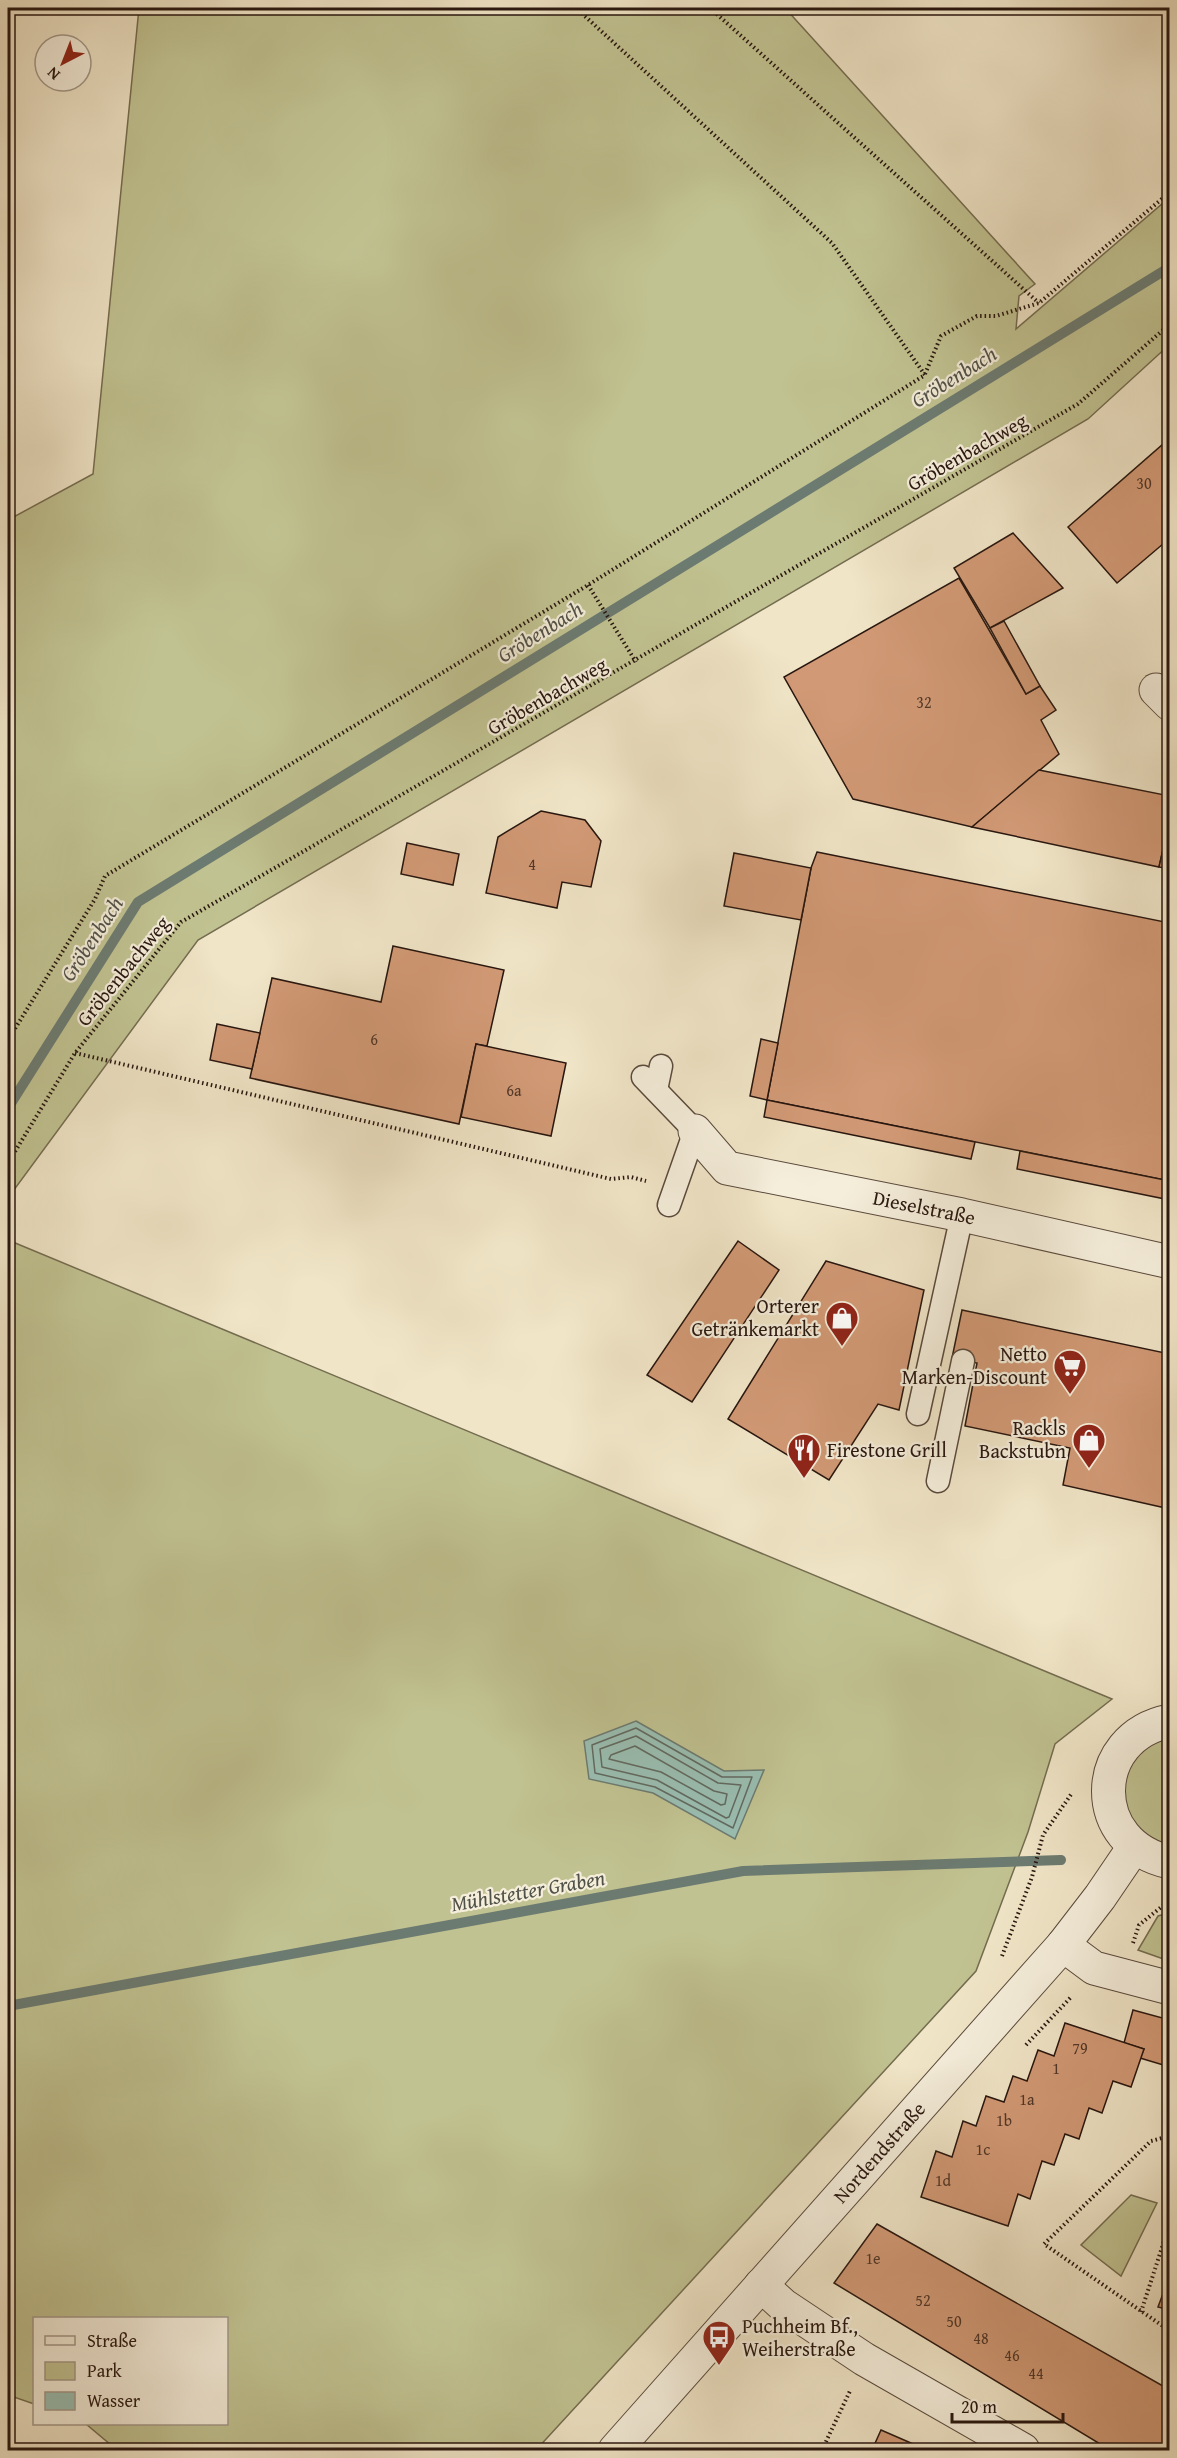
<svg xmlns="http://www.w3.org/2000/svg" width="1177" height="2458" viewBox="0 0 1177 2458" font-family="'Gentium Book Plus',serif">
	<rect width="100%" height="100%" fill="#f0e5c7"/>
	<filter id="stains"><feTurbulence type="fractalNoise" baseFrequency=".00333" numOctaves="4"/><feColorMatrix values="0 0 0 0 .2 0 0 0 0 .09 0 0 0 0 .02 0 0 0 .5 -.17"/></filter>
	<radialGradient id="worn" r=".72"><stop offset=".6" stop-color="#630" stop-opacity="0"/><stop offset="1" stop-color="#630" stop-opacity=".3"/></radialGradient>
	<g fill="#c1c291" stroke="#746c50" stroke-width="1.5">
		<polygon points="139,8 785,8 1035,284 1019,296 1016,329 1169,198 1169,345 1088,419 198,940 8,1198 8,520 93,474"/>
		<polygon points="8,1240 1112,1699 1055,1744 1028,1832 976,1971 536,2450 117,2450 86,2424 226,2424 226,2318 34,2318 34,2404 8,2395"/>
		<polygon points="1169,1735 1169,1847 1139,1831 1122,1800 1127,1765 1137,1751"/>
		<polygon points="1169,1913 1169,1961 1138,1950 1158,1916"/>
		<polygon points="1131,2195 1157,2203 1121,2276 1081,2245"/>
	</g>
	<polygon fill="#9abfb3" stroke="#6c7b71" stroke-width="1.5" points="636,1721 724,1771 764,1770 735,1839 653,1793 589,1779 584,1741"/>
	<g fill="none" stroke-linecap="round" stroke-linejoin="round">
		<g stroke="#616a61" stroke-width="1.5">
			<polygon points="636,1728 722,1777 752,1777 733,1828 655,1787 595,1773 592,1745"/>
			<polygon points="636,1736 718,1783 741,1785 729,1817 726,1818 657,1780 602,1767 600,1749"/>
			<polygon points="635,1746 714,1791 727,1794 725,1804 721,1805 661,1772 609,1759 611,1755"/>
		</g>
		<g stroke="#6c7b71" stroke-width="10">
			<polyline points="8,1108 138,902 1170,267"/>
			<polyline points="8,2006 743,1871 1061,1860"/>
		</g>
	</g>
	<g fill="#d19975" stroke="#28160f" stroke-width="1.5">
		<polygon points="1170,438 1170,538 1117,583 1068,527"/>
		<polygon points="1013,533 1063,588 990,628 954,568"/>
		<polygon points="959,578 1026,694 1040,686 1056,710 1041,720 1059,754 972,827 853,799 784,677"/>
		<polygon points="1004,621 1040,686 1026,694 990,628"/>
		<polygon points="1039,770 1170,796 1170,819 1159,867 972,827"/>
		<polygon points="541,811 585,820 601,841 591,887 562,882 557,908 486,893 498,837"/>
		<polygon points="1170,819 1170,869 1159,867"/>
		<polygon points="407,843 459,854 453,885 401,874"/>
		<polygon points="817,852 1170,923 1170,1181 767,1100 811,868"/>
		<polygon points="734,853 811,868 801,920 724,906"/>
		<polygon points="393,946 504,970 487,1046 476,1044 459,1124 250,1078 272,978 381,1002"/>
		<polygon points="217,1024 260,1033 252,1069 210,1060"/>
		<polygon points="761,1039 778,1043 767,1100 750,1096"/>
		<polygon points="476,1044 566,1063 551,1136 461,1117"/>
		<polygon points="767,1100 975,1142 971,1159 764,1117"/>
		<polygon points="1020,1151 1170,1181 1170,1200 1017,1169"/>
		<polygon points="738,1241 779,1270 692,1402 647,1375"/>
		<polygon points="826,1261 924,1290 899,1410 878,1404 829,1480 728,1419"/>
		<polygon points="962,1310 1170,1354 1170,1509 1063,1485 1070,1448 965,1426 977,1363 952,1358"/>
		<polygon points="1133,2010 1170,2020 1170,2067 1140,2058 1144,2049 1124,2043"/>
		<polygon points="1065,2023 1144,2049 1131,2087 1113,2081 1102,2113 1089,2108 1079,2139 1065,2134 1054,2165 1042,2161 1030,2199 1018,2194 1008,2226 921,2197 936,2151 952,2157 963,2121 976,2126 986,2096 1004,2102 1013,2076 1027,2081 1038,2050 1054,2056"/>
		<polygon points="877,2224 1170,2390 1170,2450 1110,2450 834,2283"/>
		<polygon points="1170,2275 1170,2310 1158,2307"/>
		<polygon points="881,2430 927,2450 872,2450"/>
	</g>
	<g fill="none" stroke-linecap="round" stroke-linejoin="round">
		<defs>
			<g id="service">
				<polyline points="643,1077 695,1131 669,1205"/>
				<polyline points="656,1090 661,1066"/>
				<polyline points="918,1414 962,1215"/>
				<polyline points="938,1481 963,1361"/>
			</g>
			<g id="minor">
				<polyline points="1156,690 1170,704"/>
				<path id="s1" d="M695 1131 727 1168 962 1215 1170 1262"/>
				<polyline points="1063,1945 1094,1968 1170,1988"/>
				<polyline points="761,2285 783,2305 864,2359 1023,2450"/>
			</g>
			<g id="tertiary">
				<path d="M1170 1721C1088 1737 1088 1845 1170 1862"/>
				<path id="s2" d="M615 2450 1063 1945 1100 1897 1134 1847"/>
			</g>
		</defs>
		<use href="#service" stroke="#5a4a3d" stroke-width="25"/>
		<use href="#minor" stroke="#5a4a3d" stroke-width="35"/>
		<use href="#tertiary" stroke="#5a4a3d" stroke-width="35"/>
		<g stroke="#28160f" stroke-width="4" stroke-dasharray="1.5 3" stroke-linecap="butt">
			<polyline points="710,8 1039,303"/>
			<polyline points="925,374 941,336 977,316 996,316 1039,303 1170,192"/>
			<polyline points="588,585 636,662"/>
			<polyline points="8,1040 95,899 105,876 588,585 925,375 832,243 576,8"/>
			<polyline points="75,1053 611,1179 631,1177 646,1181"/>
			<polyline points="8,1163 75,1053 181,922 1078,404 1170,324"/>
			<polyline points="1133,1943 1139,1925 1170,1900"/>
			<polyline points="1002,1956 1032,1877 1043,1835 1072,1793"/>
			<polyline points="1026,2045 1072,1996"/>
			<polyline points="1170,2136 1151,2141 1044,2244 1170,2331"/>
			<polyline points="1141,2312 1170,2223"/>
			<polyline points="822,2450 850,2391"/>
		</g>
		<use href="#service" stroke="#f5eedb" stroke-width="22"/>
		<use href="#minor" stroke="#f5eedb" stroke-width="33"/>
		<use href="#tertiary" stroke="#f5eedb" stroke-width="33"/>
	</g>
	<defs>
		<symbol id="shop-pin" viewBox="-11 -11 22 30"><path d="M0 17L-7.5 6A9.5 9.5 0 1 1 7.5 6Z" fill="#8f2418" stroke="#f5eedb"/><path d="M-5-2.5h2.3a2.7 3.5 0 0 1 5.4 0H5L5.5 6h-11ZM-1.5-2.5h3a1.5 2.3 0 0 0-3 0Z" fill="#fff"/></symbol>
		<symbol id="supermarket-pin" viewBox="-11 -11 22 30"><path d="M0 17L-7.5 6A9.5 9.5 0 1 1 7.5 6Z" fill="#8f2418" stroke="#f5eedb"/><path d="M-6-5.5h2.5l.6 2H6L4.5 2H-2.5L-4.4-4H-6ZM-1.5 3.2a1.3 1.3 0 1 0 .1 0ZM3 3.2a1.3 1.3 0 1 0 .1 0Z" fill="#fff"/></symbol>
		<symbol id="restaurant-pin" viewBox="-11 -11 22 30"><path d="M0 17L-7.5 6A9.5 9.5 0 1 1 7.5 6Z" fill="#8f2418" stroke="#f5eedb"/><path d="M-5-6h1v4h1v-4h1v4h1v-4h1v5L-1.5 .5V6h-2V.5L-5-1ZM5-6V6H3V1.5H1.5Q1.5-4 5-6Z" fill="#fff"/></symbol>
		<symbol id="bus-pin" viewBox="-11 -11 22 30"><path d="M0 17L-7.5 6A9.5 9.5 0 1 1 7.5 6Z" fill="#8f2418" stroke="#f5eedb"/><path d="M-5-6H5V4H4V6H2V4H-2V6H-4V4H-5ZM-3.5-4V0h7V-4ZM-3.5 1.2v1.5H-2V1.2ZM2 1.2v1.5H3.5V1.2Z" fill="#fff"/></symbol>
	</defs>
	<g fill-rule="evenodd">
		<use href="#shop-pin" x="823" y="1299" width="38" height="52"/>
		<use href="#supermarket-pin" x="1051" y="1347" width="38" height="52"/>
		<use href="#shop-pin" x="1070" y="1421" width="38" height="52"/>
		<use href="#restaurant-pin" x="785" y="1431" width="38" height="52"/>
		<use href="#bus-pin" x="700" y="2318" width="38" height="52"/>
	</g>
	<g text-anchor="middle" stroke-width="4.5" stroke-linejoin="round" paint-order="stroke">
		<g font-size="16" fill="#523728">
			<text x="1144" y="489">30</text>
			<text x="924" y="708">32</text>
			<text x="532" y="870">4</text>
			<text x="374" y="1045">6</text>
			<text x="514" y="1096">6a</text>
			<text x="1080" y="2054">79</text>
			<text x="1056" y="2074">1</text>
			<text x="1027" y="2105">1a</text>
			<text x="1004" y="2126">1b</text>
			<text x="983" y="2155">1c</text>
			<text x="943" y="2186">1d</text>
			<text x="873" y="2264">1e</text>
			<text x="923" y="2306">52</text>
			<text x="954" y="2327">50</text>
			<text x="981" y="2344">48</text>
			<text x="1012" y="2361">46</text>
			<text x="1036" y="2379">44</text>
		</g>
		<g font-size="20" fill="#28160f" stroke="#f5eedb">
			<text transform="translate(967 452) rotate(-30)" y="7">Gröbenbachweg</text>
			<text transform="translate(547 696) rotate(-30)" y="7">Gröbenbachweg</text>
			<text transform="translate(123 971) rotate(-51)" y="7">Gröbenbachweg</text>
			<text dy="7" stroke="none"><textPath href="#s1" startOffset="250">Dieselstraße</textPath></text>
			<text dy="7" stroke="none"><textPath href="#s2" startOffset="398">Nordendstraße</textPath></text>
		</g>
		<g font-size="20" fill="#28160f" stroke="#f5eedb" text-anchor="end">
			<text x="819" y="1313">Orterer<tspan x="819" dy="23">Getränkemarkt</tspan></text>
			<text x="1047" y="1361">Netto<tspan x="1047" dy="23">Marken-Discount</tspan></text>
			<text x="1066" y="1435">Rackls<tspan x="1066" dy="23">Backstubn</tspan></text>
			<text x="827" y="1457" text-anchor="start">Firestone Grill</text>
			<text x="742" y="2333" text-anchor="start">Puchheim Bf.,<tspan x="742" dy="23">Weiherstraße</tspan></text>
		</g>
		<g font-size="21" font-style="italic" fill="#505148" stroke="#f5eedb">
			<text transform="translate(954 377) rotate(-32)" y="7">Gröbenbach</text>
			<text transform="translate(540 632) rotate(-32)" y="7">Gröbenbach</text>
			<text transform="translate(92 939) rotate(-57)" y="7">Gröbenbach</text>
			<text transform="translate(528 1891) rotate(-10)" y="7">Mühlstetter Graben</text>
		</g>
	</g>
	<rect width="1177" height="2458" fill="none" stroke="#f0e5c7" stroke-width="30"/>
	<rect x="9" y="9" width="1159" height="2440" fill="none" stroke="#28160f" stroke-width="3"/>
	<rect x="15" y="15" width="1147" height="2428" fill="none" stroke="#28160f" stroke-width="1.5"/>
	<rect x="33" y="2317" width="195" height="108" fill="#f5eedb" stroke="#a39889" stroke-width="1.5"/>
	<rect x="45" y="2336" width="30" height="9" fill="#f5eedb" stroke="#a39889" stroke-width="1.5"/>
	<text x="87" y="2347" font-size="18" fill="#28160f">Straße</text>
	<rect x="45" y="2362" width="30" height="18" fill="#c1c291" stroke="#a39889" stroke-width="1.5"/>
	<text x="87" y="2377" font-size="18" fill="#28160f">Park</text>
	<rect x="45" y="2392" width="30" height="18" fill="#9abfb3" stroke="#a39889" stroke-width="1.5"/>
	<text x="87" y="2407" font-size="18" fill="#28160f">Wasser</text>
	<g transform="translate(63 63) rotate(222)"><circle r="28" fill="#f5eedb" stroke="#a39889" stroke-width="1.5"/>
	<path d="M0-4.5L10 22L0 15L-10 22Z" fill="#8f2418"/>
	<text y="-9" font-size="16" font-weight="bold" text-anchor="middle" fill="#28160f">N</text>
	</g>
	<path d="M952 2413v9h111v-9" fill="none" stroke="#28160f" stroke-width="3"/>
	<text x="961" y="2413" font-size="18" fill="#28160f" stroke="#f5eedb" stroke-width="4.5" paint-order="stroke">20 m</text>
	<rect width="100%" height="100%" filter="url(#stains)"/>
	<rect width="100%" height="100%" fill="url(#worn)"/>
</svg>
